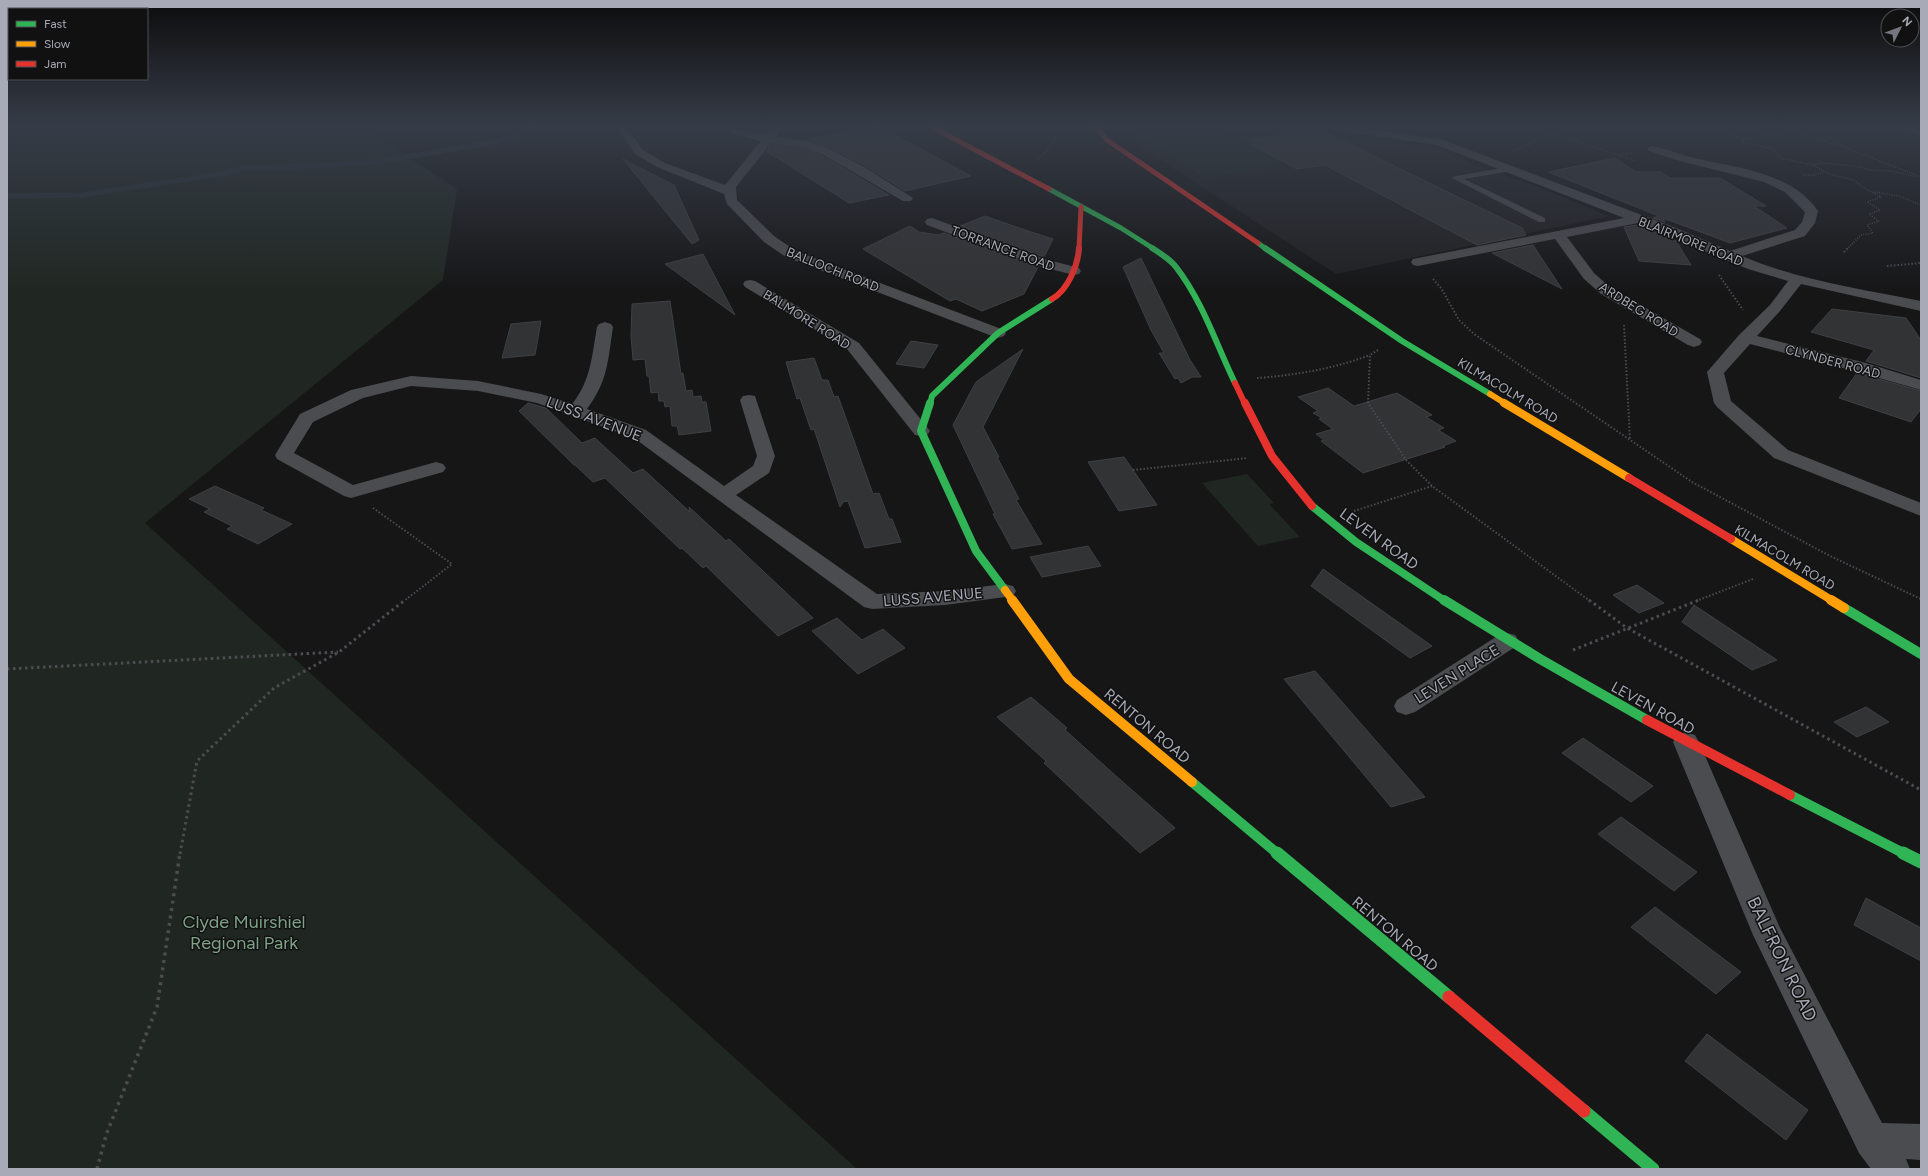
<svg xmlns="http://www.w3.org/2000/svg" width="1928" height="1176" viewBox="0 0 1928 1176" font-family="Figtree,sans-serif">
	<rect width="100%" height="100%" fill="#161617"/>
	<polygon fill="#202022" points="1115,127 1300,127 1326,131 1351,138 1435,148 1493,172 1538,187 1609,216 1336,274 1116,131"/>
	<g fill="#202722">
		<polygon points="7,127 362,127 457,189 443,280 145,523 857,1169 7,1169"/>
		<polygon points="1184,127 1212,127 1285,166 1206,178 1132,134"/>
		<polygon points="1247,474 1274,503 1269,504 1300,537 1258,546 1202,483"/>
	</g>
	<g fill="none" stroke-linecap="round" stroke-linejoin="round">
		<polyline stroke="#2a2f38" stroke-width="5" points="7,196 82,195 221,174 244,168 334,165 382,161 490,143 512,137 533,127"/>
	</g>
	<g fill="#323335" stroke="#3f4043">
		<polygon points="872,127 880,127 971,176 905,191 867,167 831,148 806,140"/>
		<polygon points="1320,130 1522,228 1526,235 1477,245 1325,165 1297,169 1252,145 1255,144 1247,140"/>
		<polygon points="776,145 805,149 821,155 889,195 849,203 766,151 770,146"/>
		<polygon points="1615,158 1636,172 1661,172 1670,178 1720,178 1766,206 1754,206 1787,228 1730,243 1663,218 1665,222 1653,218 1659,216 1548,172"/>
		<polygon points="623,159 674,185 699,240 692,244"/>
		<polygon points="985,216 1022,229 1053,239 1044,257 960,226"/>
		<polygon points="1638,225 1676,241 1691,265 1639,261 1624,227"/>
		<polygon points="910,226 919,232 938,235 944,233 1038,267 1024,294 982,311 956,299 950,301 863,249"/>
		<polygon points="1533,245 1562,289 1492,253"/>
		<polygon points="703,254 735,315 665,264"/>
		<polygon points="1141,258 1189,358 1201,377 1192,377 1181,383 1178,378 1175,379 1159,353 1164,353 1151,330 1123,267"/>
		<polygon points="670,301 681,374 683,373 686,391 692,390 693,397 701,396 702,402 706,402 711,431 679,435 677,426 672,426 670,406 665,407 664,401 659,401 658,392 651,393 649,376 647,376 645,359 633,360 631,336 632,304"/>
		<polygon points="1832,309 1906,318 1921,340 1921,378 1866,361 1874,350 1811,332"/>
		<polygon points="541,321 535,355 502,358 511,324"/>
		<polygon points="911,341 938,345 924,368 896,364"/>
		<polygon points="1023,349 983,427 999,457 997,457 1019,499 1016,500 1042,544 1012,549 993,514 995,514 953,425 976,382"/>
		<polygon points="814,358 822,380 828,380 834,397 838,396 873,494 879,493 889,519 892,519 901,542 865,548 848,501 843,502 840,507 814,429 811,430 800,398 797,399 786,362"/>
		<polygon points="1857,373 1921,391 1921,409 1911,422 1839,398"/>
		<polygon points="1328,388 1354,406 1397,393 1432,415 1426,417 1444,428 1438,430 1456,441 1443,446 1445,447 1363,473 1321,441 1324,440 1316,434 1333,429 1319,419 1322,418 1313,413 1318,411 1298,397"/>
		<polygon points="528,403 546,408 582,443 595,438 633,473 643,469 690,512 689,507 726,541 729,539 813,618 778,636 706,566 703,568 682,548 680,549 605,478 593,482 575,465 574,465 519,411"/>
		<polygon points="1124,457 1133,470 1157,505 1119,511 1088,462"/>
		<polygon points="215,486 264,508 261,510 292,524 258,544 227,529 232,526 204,512 210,509 189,499"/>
		<polygon points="1088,546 1101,566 1042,577 1030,557"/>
		<polygon points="1323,569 1432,646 1410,658 1311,586"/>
		<polygon points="1637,585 1664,603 1639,613 1613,595"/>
		<polygon points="1694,605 1777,660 1752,670 1682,622"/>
		<polygon points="837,618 862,640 883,629 905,648 858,674 812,631"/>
		<polygon points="1315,671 1425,797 1391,807 1284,679"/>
		<polygon points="1031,697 1067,728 1065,730 1116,776 1175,828 1140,853 1044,763 1046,761 997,717"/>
		<polygon points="1866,707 1889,722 1857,737 1834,722"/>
		<polygon points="1583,738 1653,786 1631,802 1562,753"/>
		<polygon points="1621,817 1697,872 1674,891 1598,834"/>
		<polygon points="1866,898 1921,928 1921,961 1854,925"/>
		<polygon points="1655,907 1741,972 1716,994 1631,927"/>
		<polygon points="1707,1034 1808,1110 1786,1140 1685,1061"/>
	</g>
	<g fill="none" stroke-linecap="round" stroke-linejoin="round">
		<g stroke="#4c4c51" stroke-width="1.5" stroke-dasharray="1 1.5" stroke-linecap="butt">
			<polyline points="1710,127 1711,129 1734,135 1743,142 1773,149 1780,158 1813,165 1829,174 1854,180 1862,187 1881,197 1867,202 1880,210 1869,214 1879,221 1867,225 1873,233 1861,235 1847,249"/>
			<polyline points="1781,127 1844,147"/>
			<polyline points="1804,127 1820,132 1849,149 1921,177"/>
			<polyline points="1554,134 1563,130"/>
			<polyline points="1743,142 1744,139 1760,137 1763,134 1784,135 1788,130"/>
			<polyline points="1514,151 1527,146 1538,137 1554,134 1636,161"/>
			<polyline points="1621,155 1633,153"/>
			<polyline points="1037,160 1046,152 1064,127"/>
			<polyline points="1812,165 1821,163 1855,166 1871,170 1891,171 1917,177"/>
			<polyline points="1803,175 1814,175 1823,172"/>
			<polyline points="1874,192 1899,196 1921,205"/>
		</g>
		<g stroke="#4c4c51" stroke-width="2" stroke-dasharray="1.5 2" stroke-linecap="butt">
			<polyline points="1844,252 1848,248"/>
			<polyline points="1887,266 1921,263"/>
			<polyline points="1719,275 1743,310"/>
			<polyline points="1433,279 1441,288 1459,320 1474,334 1692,482 1830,556 1921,599"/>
			<polyline points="1624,325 1630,440"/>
			<polyline points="1378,350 1370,355 1368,403 1406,460 1432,486 1590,601"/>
			<path d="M1257 378C1296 375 1333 369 1370 355"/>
			<polyline points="1133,470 1248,458"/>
			<polyline points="373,508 452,564 404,601"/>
			<polyline points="1354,511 1432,486"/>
			<polyline points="1696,601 1753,579"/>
		</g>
		<g stroke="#4c4c51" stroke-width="3" stroke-dasharray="2.5 3.5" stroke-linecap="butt">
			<polyline points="1589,600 1627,628 1921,790"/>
			<polyline points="1573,650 1699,600"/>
			<polyline points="7,669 338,652"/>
			<polyline points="180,854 197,761 274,688 339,652 405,600"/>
		</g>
		<polyline stroke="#4c4c51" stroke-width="3.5" stroke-dasharray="3 4.5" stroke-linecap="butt" points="97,1169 106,1135 157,1007 180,853"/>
		<polygon fill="#4b4c4f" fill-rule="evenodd" points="1508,167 1512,169 1511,171 1464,179 1545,218 1545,222 1539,222 1452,178 1456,176"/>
		<g fill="#4b4c4f" fill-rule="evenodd">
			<path d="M617 127H627L643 150 665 163 725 185 761 141 732 134 724 127C738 127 751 133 766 135L772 127H783L776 137 806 141 830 149 866 168 913 198 911 201H903L822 154 805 148 771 143 736 187 737 200 774 236 796 251 1004 330 1006 333 1004 336 998 338 992 336 786 257 764 242 727 204 724 194 657 167 635 154Z"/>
			<path d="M1329 127H1357L1443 140 1676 228 1730 251 1795 230 1802 222 1805 212 1785 192 1764 182 1680 161 1649 151 1647 149 1649 147 1653 146C1667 149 1680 155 1694 158 1737 168 1791 172 1818 211L1815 223 1805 236 1742 256C1798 280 1861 289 1921 301V311L1801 284 1780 311 1757 336 1866 363 1921 380V390L1854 371 1750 344 1724 373 1731 401 1788 450 1921 503V516L1774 458 1717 407 1714 403 1707 372 1739 335 1770 305 1788 281 1748 269 1638 223 1567 237 1594 273 1611 288 1700 339 1702 342 1700 345 1694 347 1688 345 1601 294 1584 279 1555 239 1418 266 1413 265 1411 262 1413 259 1418 258 1624 218 1437 145 1334 130Z"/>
			<polygon points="1895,127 1912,127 1921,130 1921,136 1896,129"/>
			<polygon points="932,218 1045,259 1079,268 1081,271 1079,274 1074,275 1035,265 927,225 925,222 927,219"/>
			<polygon points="750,280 755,281 859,343 927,427 930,431 927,435 921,436 915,435 847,349 745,287 743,284 745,281"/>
			<path d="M605 322 611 324 613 327C608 360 608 381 587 409L646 430 724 486 753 466 757 456 740 400 743 396 749 395 755 396 775 456 769 473 736 495 877 594 945 591 1005 584 1013 586 1016 591 1013 596 945 605 872 609 864 607 634 438 537 403 478 391 411 386 363 398 313 422 294 453 353 485 436 462 443 464 446 468 443 472 351 498 344 496 277 459 275 455 300 414 351 390 411 376 478 381 541 394 572 404C591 381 592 355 597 327L599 324Z"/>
			<polygon points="1507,633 1515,635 1519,641 1515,647 1415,712 1406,715 1397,712 1394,706 1397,700 1499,635"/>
			<polygon points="1686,732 1695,735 1699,742 1780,928 1882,1123 1921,1124 1921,1160 1906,1159 1910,1169 1871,1169 1859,1153 1753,935 1673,742 1677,735"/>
		</g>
		<g stroke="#30b455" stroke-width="5">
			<polyline points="1049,189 1121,228 1154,249"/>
			<polyline points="1258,243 1266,249"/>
		</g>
		<g stroke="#30b455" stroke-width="6">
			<path d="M1152 248C1160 253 1170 259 1176 267 1203 302 1216 344 1235 383"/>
			<polyline points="1265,248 1402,341 1490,394"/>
			<polyline points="930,404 932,396 998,333 1052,299"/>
		</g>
		<g stroke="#30b455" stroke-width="8">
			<polyline points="930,403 921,431 976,551 1005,590"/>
			<polyline points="1312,506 1356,542 1445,601"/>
		</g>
		<g stroke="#30b455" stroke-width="10">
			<polyline points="1444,600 1540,659 1647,720"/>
			<polyline points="1844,608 1921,654"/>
			<polyline points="1192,782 1278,854"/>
			<polyline points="1790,795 1905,854"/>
		</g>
		<g stroke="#30b455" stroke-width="13">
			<polyline points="1277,853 1449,997"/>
			<polyline points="1903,853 1921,862"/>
			<polyline points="1584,1111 1653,1169"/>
		</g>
		<polyline stroke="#ff9f0a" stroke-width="6" points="1490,394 1506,404"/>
		<g stroke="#ff9f0a" stroke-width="8">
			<polyline points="1504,403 1629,478"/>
			<polyline points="1731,539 1833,601"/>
			<polyline points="1005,590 1013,601"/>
		</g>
		<g stroke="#ff9f0a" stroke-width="10">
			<polyline points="1012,600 1069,679 1192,782"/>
			<polyline points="1831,600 1844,608"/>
		</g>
		<g stroke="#e5322d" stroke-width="5">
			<polyline points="932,127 1049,189"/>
			<polyline points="1096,127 1107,140 1258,243"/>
			<polyline points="1079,249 1081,207"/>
		</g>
		<g stroke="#e5322d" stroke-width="6">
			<path d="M1052 299C1068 290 1078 265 1079 248"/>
			<polyline points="1235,383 1245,404"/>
		</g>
		<g stroke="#e5322d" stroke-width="8">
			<polyline points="1245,403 1272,456 1312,506"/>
			<polyline points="1629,478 1731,539"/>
		</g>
		<polyline stroke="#e5322d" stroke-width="10" points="1647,720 1790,795"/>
		<polyline stroke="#e5322d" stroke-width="13" points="1449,997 1584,1111"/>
	</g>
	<linearGradient id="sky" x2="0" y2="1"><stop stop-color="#0c0c0d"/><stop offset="0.43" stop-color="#363c47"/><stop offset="1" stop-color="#363c47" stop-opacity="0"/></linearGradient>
	<rect width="1928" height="292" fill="url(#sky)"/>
	<g text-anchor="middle" stroke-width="3" stroke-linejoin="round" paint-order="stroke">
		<g font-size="13" fill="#a8aab7" stroke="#111112">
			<text transform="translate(1691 241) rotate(22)" y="5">BLAIRMORE ROAD</text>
			<text transform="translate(1003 248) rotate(20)" y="5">TORRANCE ROAD</text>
			<text transform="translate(833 269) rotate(22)" y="5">BALLOCH ROAD</text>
			<text transform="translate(1639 309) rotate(32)" y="5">ARDBEG ROAD</text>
			<text transform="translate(807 319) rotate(32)" y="5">BALMORE ROAD</text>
			<text transform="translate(1833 361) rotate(15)" y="5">CLYNDER ROAD</text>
			<text transform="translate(1508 390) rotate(31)" y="5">KILMACOLM ROAD</text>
			<text transform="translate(1785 557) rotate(31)" y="5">KILMACOLM ROAD</text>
		</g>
		<g font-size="15" fill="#a8aab7" stroke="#111112">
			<text transform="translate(594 419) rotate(21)" y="5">LUSS AVENUE</text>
			<text transform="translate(1379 539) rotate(36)" y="5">LEVEN ROAD</text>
			<text transform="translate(933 597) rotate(-5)" y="5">LUSS AVENUE</text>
			<text transform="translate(1457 674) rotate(-32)" y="5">LEVEN PLACE</text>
			<text transform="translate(1653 708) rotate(29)" y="5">LEVEN ROAD</text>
			<text transform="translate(1147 726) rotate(40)" y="5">RENTON ROAD</text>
			<text transform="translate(1395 934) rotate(40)" y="5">RENTON ROAD</text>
		</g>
		<g font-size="18" fill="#7fa287" stroke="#111112">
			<text x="244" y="928">Clyde Muirshiel<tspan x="244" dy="21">Regional Park</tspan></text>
		</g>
		<g font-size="18" fill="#a8aab7" stroke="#111112">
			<text transform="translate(1782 959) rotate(64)" y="6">BALFRON ROAD</text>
		</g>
	</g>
	<rect width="1928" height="1176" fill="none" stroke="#a8aab7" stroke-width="16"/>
	<rect x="8" y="8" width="140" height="72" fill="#111112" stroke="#4d4e54"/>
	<rect x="16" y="21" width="20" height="6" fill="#30b455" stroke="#4d4e54"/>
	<text x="44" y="28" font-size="12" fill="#a8aab7">Fast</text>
	<rect x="16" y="41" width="20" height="6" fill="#ff9f0a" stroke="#4d4e54"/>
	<text x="44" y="48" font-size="12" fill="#a8aab7">Slow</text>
	<rect x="16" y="61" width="20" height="6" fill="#e5322d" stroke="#4d4e54"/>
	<text x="44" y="68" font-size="12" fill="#a8aab7">Jam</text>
	<g transform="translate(1900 28) rotate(48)"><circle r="19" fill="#111112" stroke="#4d4e54"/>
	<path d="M0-3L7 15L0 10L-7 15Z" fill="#75767f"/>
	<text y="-6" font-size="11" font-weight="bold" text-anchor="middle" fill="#a8aab7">N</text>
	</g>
</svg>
